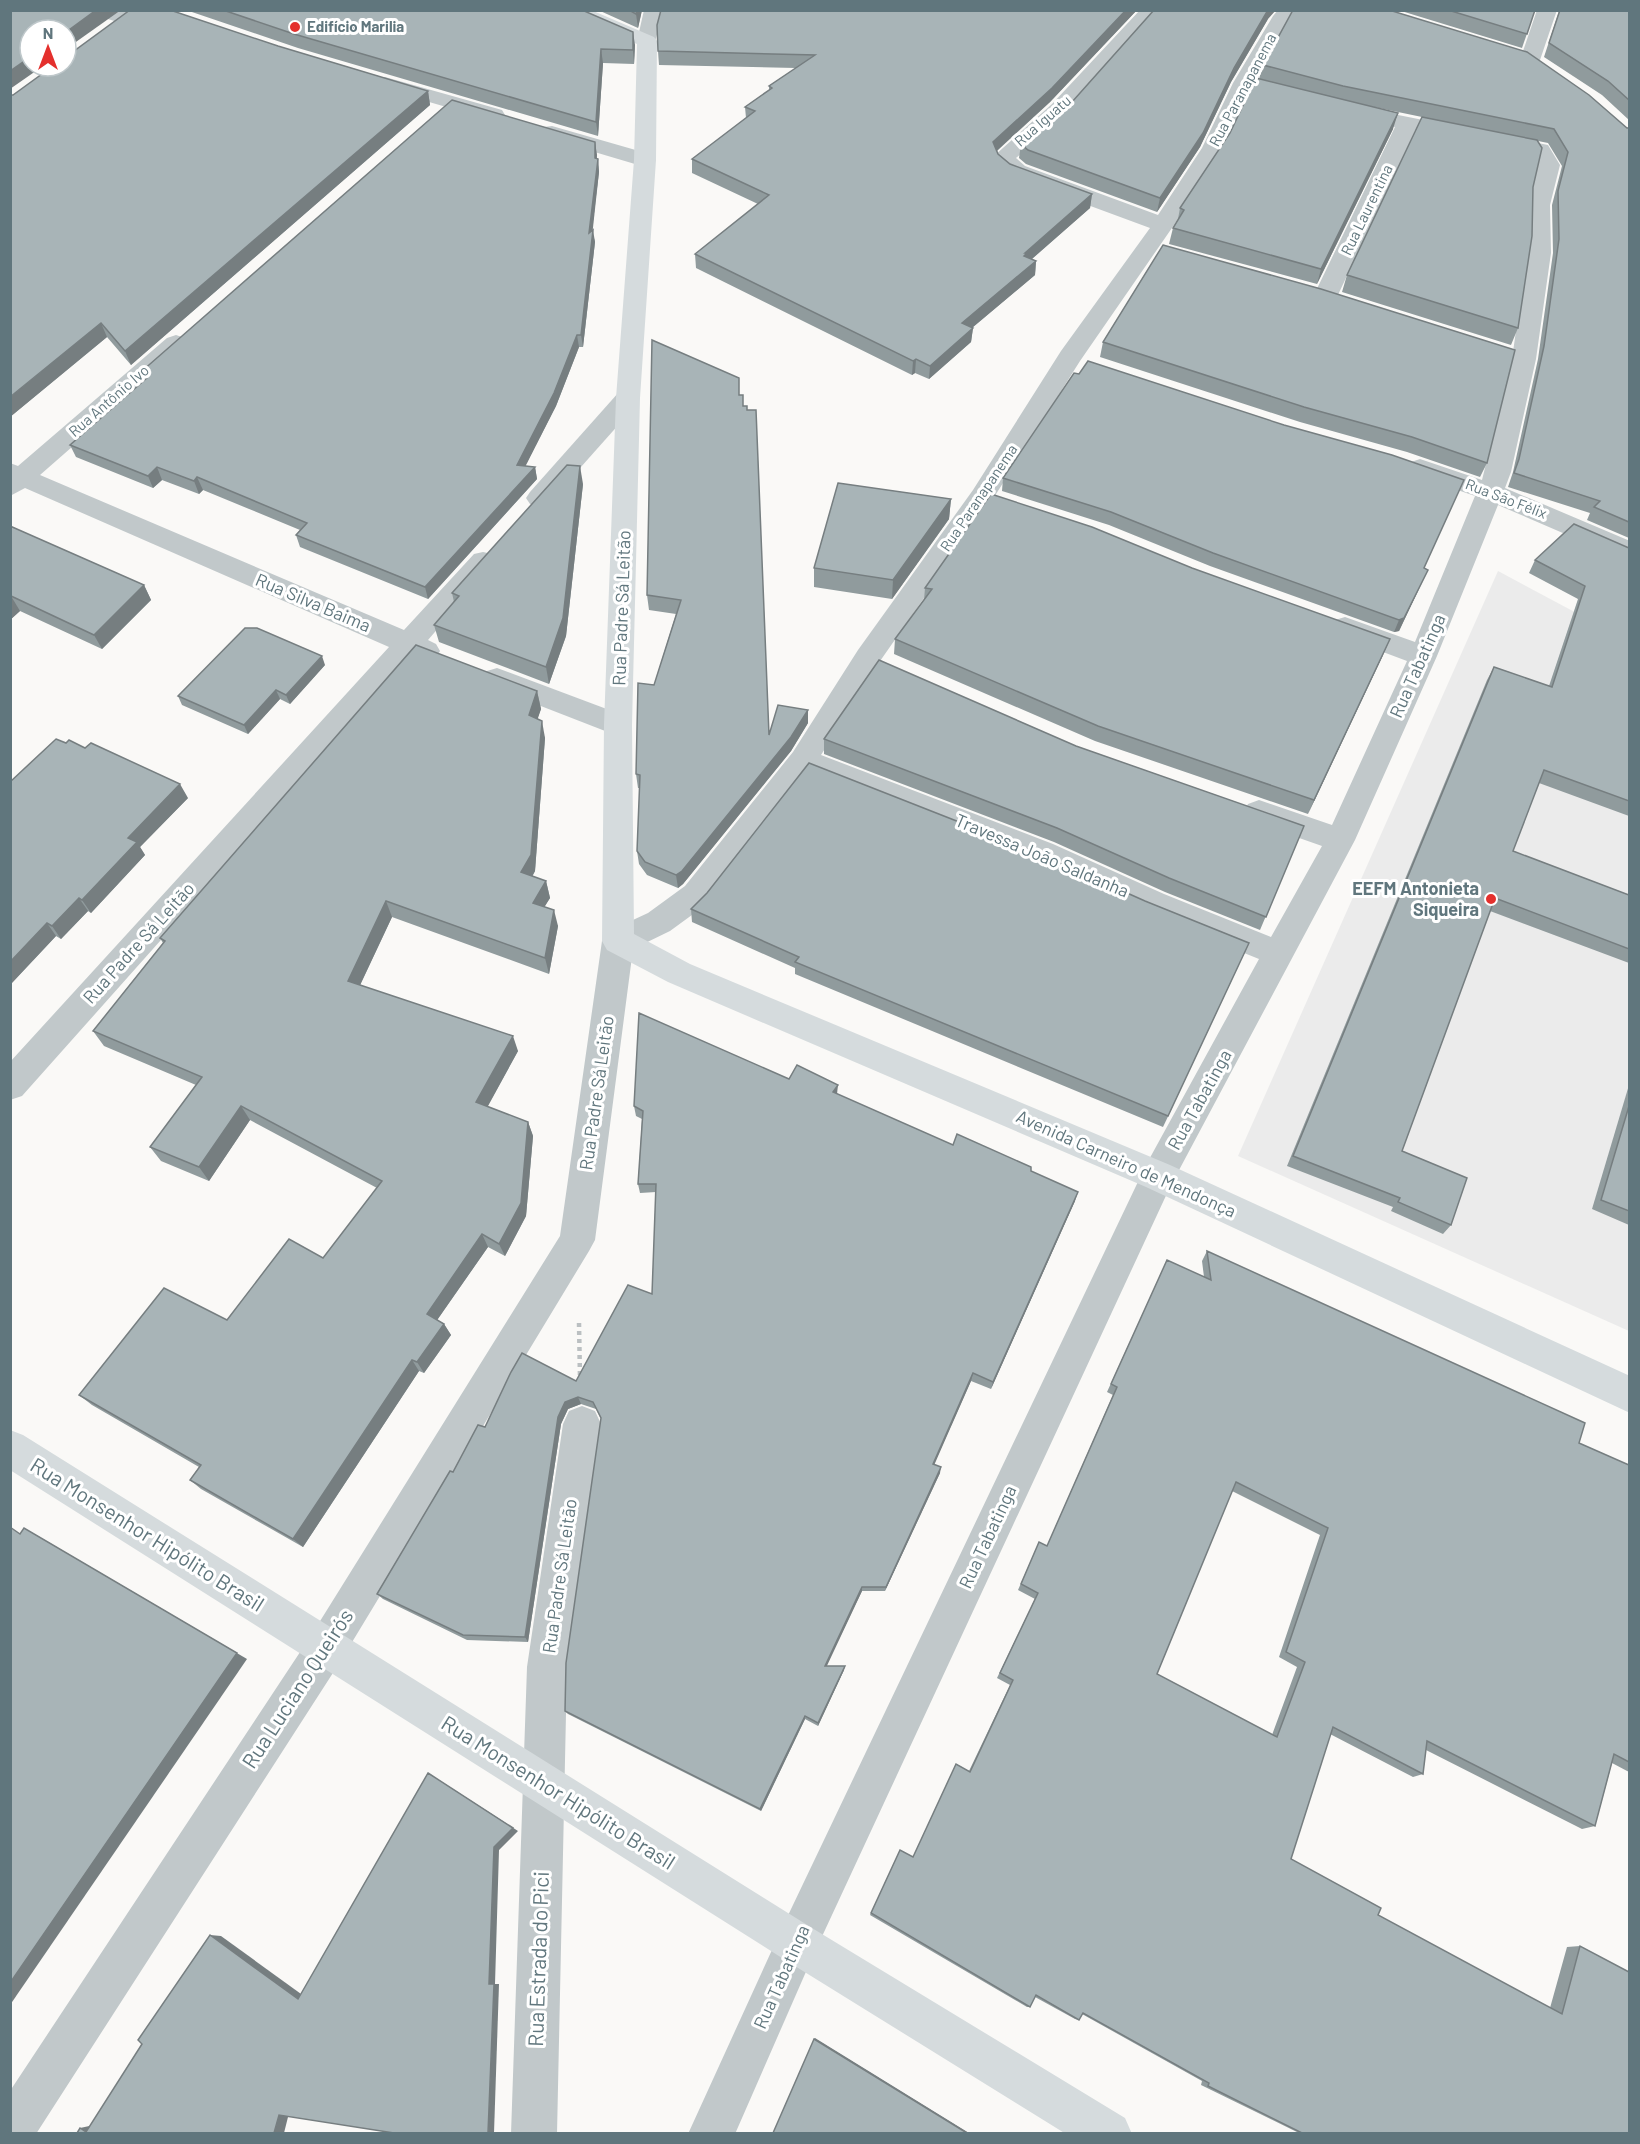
<svg xmlns="http://www.w3.org/2000/svg" width="1640" height="2144" viewBox="0 0 1640 2144" font-family="Barlow,sans-serif">
	<rect width="100%" height="100%" fill="#faf9f7"/>
	<polygon fill="#ebebeb" points="1498,571 1629,641 1629,1331 1238,1156"/>
	<g fill="none" stroke-linecap="round" stroke-linejoin="round">
		<polyline stroke="#bbc0c2" stroke-width="4.5" stroke-dasharray="4 4" stroke-linecap="butt" points="579,1323 580,1378"/>
		<g fill="#c1c8ca" fill-rule="evenodd">
			<path d="M89 10C103 10 128 6 137 19L134 23 127 25 92 14Z"/>
			<polygon points="644,10 664,10 654,45 647,47 640,45 637,41"/>
			<polygon points="1140,10 1162,10 1068,114 1016,158 1025,166 1158,215 1202,148 1233,83 1273,16 1278,10 1300,10 1288,23 1255,83 1224,148 1174,225 1080,361 991,502 878,664 821,755 1053,844 1164,894 1271,937 1322,846 1248,820 1244,812 1248,804 1259,800 1332,825 1407,661 1335,634 1331,627 1335,620 1345,617 1415,642 1475,496 1411,474 1407,468 1411,462 1420,459 1482,480 1512,359 1527,253 1528,205 1538,165 1532,155 1415,131 1337,297 1333,302 1325,304 1317,302 1313,297 1395,127 1345,117 1342,112 1345,107 1353,106 1548,145 1560,165 1550,205 1551,253 1536,359 1511,472 1505,488 1630,541 1630,562 1498,505 1437,656 1355,840 1170,1187 812,1958 735,2134 688,2134 782,1928 1146,1165 1259,959 1142,912 1031,862 808,774 707,904 670,931 633,949 595,1240 589,1251 340,1662 36,2134 10,2134 10,2091 312,1634 560,1236 602,941 607,932 648,913 685,886 793,752 858,650 973,490 1061,351 1150,228 1009,176 998,166 994,156 1052,104"/>
			<polygon points="1537,10 1557,10 1540,60 1537,64 1530,66 1523,64 1520,60"/>
			<polygon points="385,77 502,110 505,115 502,120 494,121 378,87 374,83 378,79"/>
			<polygon points="552,126 653,155 656,160 653,165 645,167 544,137 541,132 544,127"/>
			<polygon points="176,335 185,338 188,343 185,348 40,475 404,630 474,554 483,552 492,554 496,561 428,640 436,644 440,651 436,658 426,661 413,657 22,1096 10,1100 10,1062 389,647 25,488 10,496 10,463 18,466 167,338"/>
			<polygon points="628,390 637,392 640,398 637,404 548,504 539,507 530,504 526,498 530,492 619,392"/>
			<polygon points="497,668 628,717 632,725 628,733 618,736 487,685 483,678 487,671"/>
			<polygon points="582,1406 595,1411 601,1424 567,1667 557,2134 511,2134 527,1667 563,1424 569,1411"/>
		</g>
		<g fill="#d5dbdd" fill-rule="evenodd">
			<polygon points="562,10 591,10 654,37 657,41 656,160 640,398 632,725 634,934 690,964 1170,1165 1630,1376 1630,1413 1146,1187 668,982 607,950 602,941 604,725 616,398 634,160 637,44 565,14"/>
			<polygon points="10,1430 23,1435 812,1928 1125,2118 1132,2134 1066,2134 782,1958 10,1470"/>
		</g>
	</g>
	<g fill="#909b9d" fill-rule="evenodd">
		<polygon points="186,10 582,10 635,45 634,64 603,63 598,136 298,48"/>
		<polygon points="598,10 642,10 638,28"/>
		<polygon points="661,10 1137,10 1050,102 997,151 998,154 1010,164 1092,194 1090,208 1032,259 1036,261 1035,275 972,328 973,328 971,342 929,379 915,373 912,375 696,268 695,254 758,204 692,173 692,159 746,118 745,107 769,90 769,86 796,68 659,65 658,51"/>
		<polygon points="1398,10 1535,10 1522,48"/>
		<polygon points="1629,10 1629,120 1602,95 1544,57 1559,11"/>
		<polygon points="1268,19 1231,82 1200,147 1157,212 1026,164 1019,158 1021,144 1072,102"/>
		<polygon points="278,46 428,91 430,105 131,365 107,337 10,417"/>
		<polygon points="1263,65 1629,128 1629,538 1587,520 1590,513 1508,487 1513,472 1538,359 1553,253 1552,205 1562,166 1548,143 1538,141 1518,328 1511,345 1342,292 1347,275 1422,117 1369,106 1393,129 1317,284 1169,244 1173,228 1178,219 1180,208 1230,133 1259,79"/>
		<polygon points="595,142 597,159 598,159 599,172 592,230 595,242 583,347 579,347 556,406 525,466 535,467 537,479 428,599 300,547 296,535 300,530 203,490 199,494 162,480 153,488 76,457 70,445 145,380 142,371"/>
		<polygon points="1163,245 1487,463 1480,477 1407,452 1300,422 1100,357 1103,342"/>
		<polygon points="739,395 743,406 769,735 808,710 808,723 791,751 683,884 678,888 647,875 639,864 637,851 640,788 638,788 636,774 654,685 676,614 649,610 647,595"/>
		<polygon points="1003,478 1424,568 1422,582 1399,631 1394,632 1210,566 1109,525 1002,491"/>
		<polygon points="583,484 566,636 549,684 439,642 434,625 454,602 452,593"/>
		<polygon points="951,499 949,519 892,599 814,587 814,568"/>
		<polygon points="10,526 144,585 151,600 102,649 20,611 10,620"/>
		<polygon points="1629,548 1629,816 1539,783 1513,851 1629,895 1629,963 1490,911 1402,1151 1451,1225 1443,1234 1391,1211 1393,1207 1287,1166 1487,680 1494,667 1549,686 1578,599 1529,573 1535,560"/>
		<polygon points="925,588 1383,655 1308,814 1095,741 894,654 895,639 924,600"/>
		<polygon points="325,665 290,704 280,699 248,734 182,705 178,696"/>
		<polygon points="537,691 541,709 537,719 545,738 535,871 532,877 546,881 550,898 544,907 558,926 549,974 392,917 360,985 518,1051 487,1107 528,1122 533,1136 526,1216 505,1256 488,1247 437,1320 444,1324 451,1335 424,1373 419,1371 303,1547 201,1489 190,1480 199,1467 92,1405 79,1395 227,1320 323,1258 377,1188 250,1120 209,1181 161,1161 150,1147 196,1085 104,1046 93,1031 163,943 160,938"/>
		<polygon points="824,739 1076,746 1304,826 1260,930 1165,892 1054,842 824,754"/>
		<polygon points="10,782 188,798 140,847 145,855 91,913 88,911 61,939 56,936 10,985"/>
		<polygon points="1145,901 1249,943 1163,1127 795,974 795,968 692,922 691,909"/>
		<polygon points="789,1079 837,1094 953,1145 1031,1171 1075,1201 991,1389 971,1381 934,1464 940,1473 885,1591 862,1591 826,1666 844,1670 818,1726 805,1719 761,1811 568,1714 565,1711 601,1419 596,1409 581,1404 568,1409 561,1424 528,1642 467,1640 383,1599 377,1594 453,1472 485,1427 576,1381 652,1294 656,1192 640,1193 638,1184 642,1119 636,1116 634,1106"/>
		<polygon points="1629,1085 1629,1225 1592,1209"/>
		<path d="M1207 1251 1579 1443 1629 1465V1772L1612 1763 1595 1826 1582 1829 1426 1750 1423 1774 1413 1777 1330 1734 1291 1859 1378 1915 1550 2008 1567 1947 1580 1946 1629 2133H1299L1201 2085 1202 2081 1082 2014 1079 2020 1075 2019 1035 1997 1030 2007H1027L870 1915 900 1850 913 1857 956 1764 969 1771 1010 1685 997 1678 1035 1599 1018 1590 1039 1542 1047 1546 1113 1395 1107 1392 1167 1260 1204 1277 1202 1261ZM1232 1491 1320 1535 1279 1657 1297 1667 1272 1735 1157 1674Z"/>
	</g>
	<g fill="#767e80">
		<polygon points="96,10 121,10 66,49 66,32"/>
		<polygon points="637,10 642,10 638,28 636,14"/>
		<polygon points="1126,10 1137,10 1050,102 992,155 993,142"/>
		<polygon points="1268,10 1276,10 1268,19 1231,82 1200,147 1157,212 1160,198"/>
		<polygon points="633,32 635,45 634,64 633,50"/>
		<polygon points="601,49 603,63 598,136 596,122"/>
		<polygon points="30,57 30,66 43,66 10,89 10,71"/>
		<polygon points="428,91 430,105 131,365 125,351"/>
		<polygon points="1398,113 1393,129 1317,284 1321,269"/>
		<polygon points="595,142 597,155 596,171 595,158"/>
		<polygon points="598,159 599,172 591,246 589,233"/>
		<polygon points="1092,194 1090,208 1026,264 1022,269 1025,253"/>
		<polygon points="593,230 595,242 583,347 581,335"/>
		<polygon points="1036,261 1035,275 961,337 962,323"/>
		<polygon points="101,323 107,337 10,417 10,397"/>
		<polygon points="973,328 971,342 929,379 930,366"/>
		<polygon points="577,335 579,347 556,406 520,477 517,465"/>
		<polygon points="916,359 915,373 912,375 913,361"/>
		<polygon points="580,466 583,484 566,636 549,684 546,667"/>
		<polygon points="157,467 162,480 153,488 148,476"/>
		<polygon points="535,467 537,479 428,599 425,587"/>
		<polygon points="197,477 203,490 199,494 194,481"/>
		<polygon points="951,499 949,519 892,599 893,580"/>
		<polygon points="1428,570 1399,631 1394,632 1399,620"/>
		<polygon points="144,585 151,600 102,649 94,635"/>
		<polygon points="11,596 20,611 10,620 10,597"/>
		<polygon points="1390,639 1383,655 1308,814 1314,800"/>
		<polygon points="322,656 325,665 290,704 286,695"/>
		<polygon points="276,690 280,699 248,734 244,725"/>
		<polygon points="537,691 541,709 533,733 529,715"/>
		<polygon points="808,710 808,723 791,751 683,884 678,888 676,875"/>
		<polygon points="542,721 545,738 535,871 525,889 521,872"/>
		<polygon points="180,784 188,798 140,847 145,855 91,913 82,900 128,838"/>
		<polygon points="546,881 550,898 537,919 533,903"/>
		<polygon points="79,898 88,911 61,939 52,926"/>
		<polygon points="386,901 392,917 355,996 348,981"/>
		<polygon points="554,910 558,926 549,974 545,958"/>
		<polygon points="47,923 56,936 10,985 10,962"/>
		<polygon points="1249,943 1243,955 1163,1127 1168,1116"/>
		<polygon points="513,1036 518,1051 482,1117 476,1102"/>
		<polygon points="838,1085 837,1094 833,1092"/>
		<polygon points="241,1106 250,1120 209,1181 199,1167"/>
		<polygon points="528,1122 533,1136 526,1216 505,1256 499,1244"/>
		<polygon points="1078,1192 1075,1201 991,1389 993,1382"/>
		<polygon points="482,1234 488,1247 433,1326 427,1314"/>
		<polygon points="444,1324 451,1335 424,1373 417,1362"/>
		<polygon points="412,1360 419,1371 303,1547 293,1539"/>
		<polygon points="973,1373 971,1381 932,1470 933,1464"/>
		<polygon points="578,1397 581,1404 568,1409 561,1424 528,1642 525,1637 558,1417 565,1402"/>
		<polygon points="941,1467 940,1473 885,1591 886,1587"/>
		<polygon points="24,1528 247,1659 10,2005 10,1983"/>
		<polygon points="862,1587 862,1591 825,1670 825,1666"/>
		<polygon points="845,1666 844,1670 818,1726 818,1723"/>
		<polygon points="805,1716 805,1719 761,1811 760,1809"/>
		<polygon points="428,1773 518,1831 499,1850 495,1984 489,1984"/>
		<polygon points="210,1935 221,1936 308,1999 298,1999"/>
		<polygon points="494,1984 499,1984 494,2133 488,2133"/>
		<polygon points="815,2038 969,2133 967,2133 814,2039"/>
		<polygon points="289,2113 284,2133 274,2133 279,2115"/>
		<polygon points="94,2125 86,2132 80,2128"/>
	</g>
	<g fill="#a8b4b7" stroke="#767e80" stroke-width="1.5" fill-rule="evenodd">
		<polygon points="10,10 96,10 66,32 66,30 30,30 30,57 10,71"/>
		<polygon points="130,10 170,10 278,46 428,91 125,351 101,323 10,397 10,95 13,95 53,66 66,66 66,57"/>
		<polygon points="223,10 582,10 633,32 633,50 601,49 596,122 294,34"/>
		<polygon points="629,10 637,10 636,14"/>
		<polygon points="661,10 1126,10 1052,88 993,142 998,154 1010,164 1092,194 1025,253 1027,253 1024,256 1036,261 962,323 973,328 930,366 916,359 913,361 695,254 769,195 692,159 755,111 745,107 772,88 769,86 815,55 658,51 657,25"/>
		<polygon points="1154,10 1268,10 1234,68 1203,133 1160,198 1028,150 1021,144 1072,102"/>
		<polygon points="1293,10 1389,10 1527,52 1589,95 1627,128 1629,128 1629,522 1594,507 1600,501 1514,473 1519,459 1544,346 1559,239 1558,191 1568,152 1554,129 1343,86 1263,65"/>
		<polygon points="1448,10 1535,10 1527,34"/>
		<polygon points="1560,10 1629,10 1629,100 1608,81 1549,43"/>
		<polygon points="1256,78 1398,113 1321,269 1173,228 1184,210 1180,208 1230,133"/>
		<polygon points="452,100 595,142 595,158 598,159 589,233 593,230 581,335 577,335 554,393 517,465 535,467 425,587 296,535 307,523 197,477 194,481 157,467 148,476 70,445 147,378 142,371"/>
		<polygon points="1422,117 1537,140 1542,148 1533,187 1532,236 1518,328 1347,275"/>
		<polygon points="1163,245 1321,289 1515,350 1487,463 1412,437 1304,407 1103,342"/>
		<polygon points="652,340 739,378 739,395 743,395 743,406 747,406 747,410 756,410 769,735 778,705 808,710 791,737 682,871 676,875 645,862 637,851 640,775 636,774 638,683 654,685 681,600 647,595"/>
		<polygon points="1088,361 1284,425 1392,455 1464,480 1424,568 1428,570 1404,618 1399,620 1213,553 1111,512 1003,478 1074,373 1079,374"/>
		<polygon points="567,465 580,466 563,618 546,667 434,625 459,596 452,593"/>
		<polygon points="838,483 951,499 893,580 814,568"/>
		<polygon points="991,494 1092,527 1192,568 1390,639 1314,800 1098,726 895,639 932,589 925,588"/>
		<polygon points="1574,524 1629,548 1629,801 1544,770 1513,851 1629,895 1629,949 1495,898 1402,1151 1467,1178 1451,1225 1398,1202 1400,1198 1293,1156 1494,667 1552,687 1585,586 1535,560"/>
		<polygon points="10,526 144,585 94,635 11,596 10,597"/>
		<polygon points="245,628 257,628 322,656 286,695 276,690 244,725 178,696"/>
		<polygon points="416,645 537,691 529,715 542,721 531,855 521,872 546,881 533,903 554,910 545,958 386,901 348,981 513,1036 476,1102 528,1122 521,1203 499,1244 482,1234 427,1314 444,1324 417,1362 412,1360 293,1539 190,1480 201,1465 79,1395 164,1288 227,1320 289,1239 323,1258 382,1181 241,1106 199,1167 150,1147 202,1077 93,1031 165,941 160,938"/>
		<polygon points="879,660 1076,746 1304,826 1266,917 1169,878 1057,828 824,739"/>
		<polygon points="56,739 66,743 69,740 85,748 91,743 180,784 128,838 137,842 82,900 79,898 52,926 47,923 10,962 10,782"/>
		<polygon points="809,763 1033,851 1145,901 1249,943 1168,1116 795,962 799,957 691,909 707,893"/>
		<polygon points="639,1013 789,1079 797,1065 838,1085 833,1092 953,1145 957,1134 1031,1167 1031,1171 1078,1192 993,1382 973,1373 933,1464 941,1467 886,1587 862,1587 825,1666 845,1666 818,1723 805,1716 760,1809 565,1711 566,1663 601,1418 593,1402 578,1397 565,1402 558,1417 525,1637 463,1635 377,1594 450,1471 453,1472 478,1425 485,1427 511,1372 522,1353 576,1381 628,1285 652,1294 656,1184 638,1184 643,1111 634,1106"/>
		<polygon points="1629,1106 1629,1211 1601,1200"/>
		<path d="M1207 1251 1585 1423 1579 1443 1629 1465V1762L1614 1754 1595 1826 1427 1741 1423 1774 1333 1727 1291 1859 1381 1908 1378 1915 1562 2014 1580 1946 1629 1972V2133H1302L1208 2086 1209 2083 1083 2013 1079 2020 1036 1995 1030 2007 871 1913 900 1850 913 1857 956 1764 970 1772 1013 1680 1000 1673 1038 1593 1021 1584 1039 1542 1047 1546 1117 1387 1111 1384 1167 1260 1211 1280ZM1236 1482 1328 1528 1286 1652 1305 1662 1277 1737 1157 1674Z"/>
		<polygon points="10,1527 20,1534 24,1528 237,1653 10,1983"/>
		<polygon points="428,1773 513,1828 494,1847 489,1984 494,1984 488,2133 394,2133 279,2115 274,2133 77,2133 80,2128 86,2132 142,2044 138,2040 210,1935 298,1999"/>
		<polygon points="814,2039 967,2133 773,2133"/>
	</g>
	<g fill="#e4302d" stroke="#fff" stroke-width="2">
		<circle cx="295" cy="27" r="6"/>
		<circle cx="1491" cy="899" r="6"/>
	</g>
	<g text-anchor="middle" stroke-width="6" stroke-linejoin="round" paint-order="stroke">
		<g font-size="15" font-weight="bold" fill="#60767d" stroke="#fff" text-anchor="start">
			<text x="307" y="32">Edifício Marilia</text>
		</g>
		<g font-size="15" fill="#60767d" stroke="#fff">
			<text transform="translate(1243 90) rotate(-62)" y="5">Rua Paranapanema</text>
			<text transform="translate(1043 121) rotate(-41)" y="5">Rua Iguatu</text>
			<text transform="translate(1367 210) rotate(-64)" y="5">Rua Laurentina</text>
			<text transform="translate(109 401) rotate(-41)" y="5">Rua Antônio Ivo</text>
			<text transform="translate(979 498) rotate(-56)" y="5">Rua Paranapanema</text>
			<text transform="translate(1506 499) rotate(21)" y="5">Rua São Félix</text>
		</g>
		<g font-size="18" fill="#60767d" stroke="#fff">
			<text transform="translate(313 603) rotate(23)" y="6">Rua Silva Baima</text>
			<text transform="translate(622 608) rotate(-88)" y="6">Rua Padre Sá Leitão</text>
			<text transform="translate(1418 666) rotate(-66)" y="6">Rua Tabatinga</text>
			<text transform="translate(1042 856) rotate(23)" y="6">Travessa João Saldanha</text>
			<text transform="translate(139 943) rotate(-48)" y="6">Rua Padre Sá Leitão</text>
			<text transform="translate(597 1093) rotate(-82)" y="6">Rua Padre Sá Leitão</text>
			<text transform="translate(1200 1100) rotate(-61)" y="6">Rua Tabatinga</text>
			<text transform="translate(1126 1164) rotate(24)" y="6">Avenida Carneiro de Mendonça</text>
			<text transform="translate(988 1537) rotate(-65)" y="6">Rua Tabatinga</text>
			<text transform="translate(560 1576) rotate(-82)" y="6">Rua Padre Sá Leitão</text>
			<text transform="translate(782 1977) rotate(-66)" y="6">Rua Tabatinga</text>
		</g>
		<g font-size="18" font-weight="bold" fill="#60767d" stroke="#fff" text-anchor="end">
			<text x="1479" y="895">EEFM Antonieta<tspan x="1479" dy="21">Siqueira</tspan></text>
		</g>
		<g font-size="21" fill="#60767d" stroke="#fff">
			<text transform="translate(147 1535) rotate(32)" y="7">Rua Monsenhor Hipólito Brasil</text>
			<text transform="translate(298 1689) rotate(-57)" y="7">Rua Luciano Queirós</text>
			<text transform="translate(558 1793) rotate(32)" y="7">Rua Monsenhor Hipólito Brasil</text>
			<text transform="translate(539 1959) rotate(-88)" y="7">Rua Estrada do Pici</text>
		</g>
	</g>
	<rect width="1640" height="2144" fill="none" stroke="#60767d" stroke-width="24"/>
	<g transform="translate(48 48)"><circle r="28" fill="#ffffff" stroke="#bfc8cb" stroke-width="1.5"/>
	<path d="M0-4.5L10 22L0 15L-10 22Z" fill="#e4302d"/>
	<text y="-9" font-size="16" font-weight="bold" text-anchor="middle" fill="#60767d">N</text>
	</g>
</svg>
